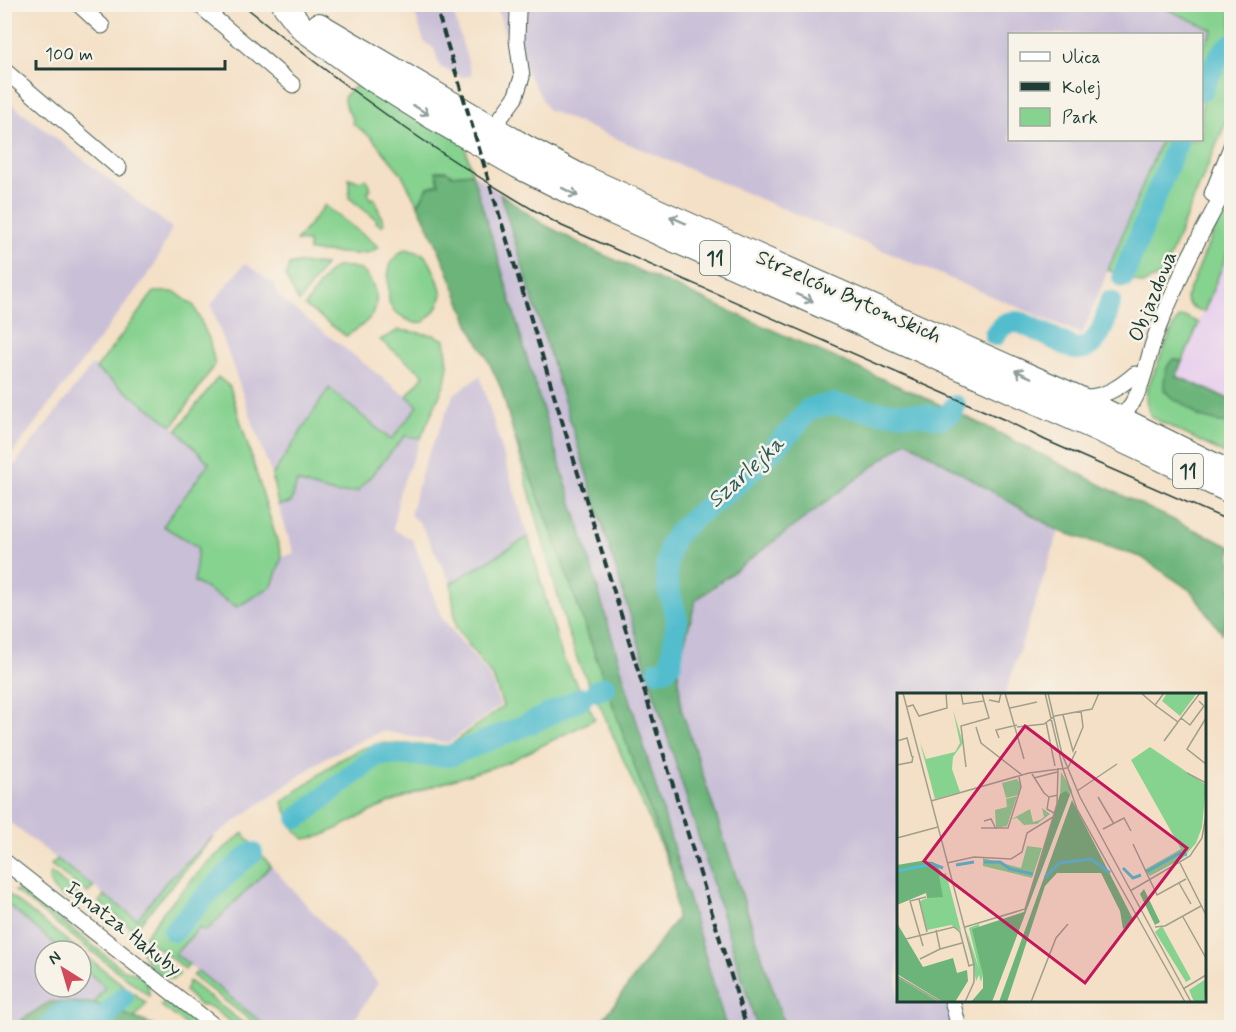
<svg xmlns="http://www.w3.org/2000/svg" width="1236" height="1032" viewBox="0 0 1236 1032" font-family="Mynerve,sans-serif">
	<rect width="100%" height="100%" fill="#f7f3e8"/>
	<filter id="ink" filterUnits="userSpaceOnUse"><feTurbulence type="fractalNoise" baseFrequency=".0167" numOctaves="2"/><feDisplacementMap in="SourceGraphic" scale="12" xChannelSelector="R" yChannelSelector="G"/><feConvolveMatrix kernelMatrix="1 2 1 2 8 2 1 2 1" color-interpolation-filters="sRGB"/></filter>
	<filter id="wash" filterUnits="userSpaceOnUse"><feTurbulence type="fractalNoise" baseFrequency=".008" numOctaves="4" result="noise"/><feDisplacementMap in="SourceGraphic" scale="24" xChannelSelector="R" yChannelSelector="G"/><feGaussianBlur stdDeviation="1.35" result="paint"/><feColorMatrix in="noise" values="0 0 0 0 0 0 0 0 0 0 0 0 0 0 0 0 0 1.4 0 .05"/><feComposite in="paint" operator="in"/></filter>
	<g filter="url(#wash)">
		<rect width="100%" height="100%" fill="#f4e0c6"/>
		<polygon fill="#e9d2ed" points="1231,244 1231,400 1176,376"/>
		<g fill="#c9bfd7">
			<polygon points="1158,4 1213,30 1202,49 1202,34 1010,34 1010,140 1161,140 1082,334 548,110 503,28 497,5"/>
			<polygon points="412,5 451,5 472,75 463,77 440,67 434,49 424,41"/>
			<polygon points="5,99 172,228 153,268 5,463"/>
			<polygon points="472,173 500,193 757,1027 726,1027 582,535 528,362"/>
			<polygon points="245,263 275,285 277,296 419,406 391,440 329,388 272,476 211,305"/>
			<polygon points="92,365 173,426 209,462 272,586 282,557 294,553 278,505 291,503 297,482 337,494 358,491 405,436 421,438 400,490 393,529 413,540 441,617 488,674 500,705 448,743 382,731 326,757 213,837 167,881 137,920 5,819 4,479"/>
			<polygon points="480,376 528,537 451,583 420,523 410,515 424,465 454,394"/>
			<polygon points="907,441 1059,531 1005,694 898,694 898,1000 956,1001 964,1027 785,1027 681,708 678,666 696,600"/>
			<polygon points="271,866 378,983 350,1027 267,1027 175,954 199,928 206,931"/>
			<polygon points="4,902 63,951 45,951 45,987 81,987 81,966 105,987 94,1003 49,1002 11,1027 5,1027"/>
		</g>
		<g fill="#86d28f" stroke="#528862" stroke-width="1.5">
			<polygon points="1158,5 1231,5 1231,110 1162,275 1142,284 1108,270 1161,140 1202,140 1202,49 1213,30"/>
			<path d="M362 82 464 142 472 173 452 175 446 171H436L439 184 428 187 418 205 401 173 372 138 352 123 353 119C338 96 342 97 362 82Z"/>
			<polygon points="349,178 358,181 366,179 371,189 368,191 370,199 374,198 384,223 381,226 376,222 377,220 349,198"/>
			<path d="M1231 190V244L1204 312C1196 309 1188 307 1186 298Z"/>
			<polygon points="325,205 332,211 379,247 371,252 356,254 309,251 308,242 296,241"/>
			<polygon points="406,249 423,254 429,261 437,277 442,294 438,307 424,322 414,323 406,319 394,311 389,302 388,276 391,262 399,253"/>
			<polygon points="298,263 325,265 299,302 286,278 289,265"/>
			<path d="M336 267C342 267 349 266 355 268 370 271 381 297 374 311 369 322 356 330 346 336L305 306 327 274Z"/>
			<polygon points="154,292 175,292 194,306 209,339 215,364 173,426 96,369"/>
			<path d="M1180 317H1186L1199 323 1176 376 1231 400V457L1151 417C1148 408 1144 399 1147 389L1175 323Z"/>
			<polygon points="399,330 434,335 445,340 448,365 445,383 421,438 405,436 358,491 337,494 297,482 291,503 278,505 272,476 329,388 391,440 418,406 407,396 424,375 380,340"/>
			<polygon points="218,377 230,387 282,557 272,586 237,607 194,582 198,547 163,526 209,463 177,430"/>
			<polygon points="514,435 549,524 672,872 602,710 579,664 567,629"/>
			<polygon points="528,537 562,656 595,719 509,762 427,788 376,809 322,836 305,839 296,832 282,802 339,760 361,749 380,743 449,746 503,706 493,677 456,628 451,583"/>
			<polygon points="243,833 271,866 206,931 199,928 175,954 189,964 185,969 144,937 163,912 208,862"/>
			<polygon points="213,837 134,930 99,902 104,895 137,919 167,881"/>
			<polygon points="57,859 94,887 88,893 51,865"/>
			<path d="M50 872 82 898C66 903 46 891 50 872Z"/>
			<path d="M22 889C35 890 40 897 45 908L124 970C140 973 149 978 149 996L15 891Z"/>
			<polygon points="8,894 80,951 63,951 5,902 5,899"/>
			<path d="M142 945 180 974 173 979C159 976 140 961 142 945Z"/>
			<polygon points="81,952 146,1003 135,1018 94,1003 105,987 81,966"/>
			<polygon points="198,971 267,1027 259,1027 193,976"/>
			<polygon points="189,981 248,1027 237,1027 211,1007 199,1005 185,991"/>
			<polygon points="167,1002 173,1003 206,1027 189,1027 160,1005"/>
		</g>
		<g fill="#6cb47a" stroke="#467857" stroke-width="1.5">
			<polygon points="436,171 446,171 452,175 472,173 503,274 528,362 582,535 726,1027 595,1027 608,1013 677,918 672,872 549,524 514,435 501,388 486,356 472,331 438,247 418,205 428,187 439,184"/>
			<polygon points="500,193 543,224 595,251 932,401 987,427 1125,497 1231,547 1231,604 1222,633 1191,591 1141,557 1059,531 907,441 696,600 678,666 681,708 785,1027 757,1027"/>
			<path d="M1173 359 1182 361 1176 376 1231 400V425L1200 417 1180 402 1174 400 1164 390C1164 378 1164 368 1173 359Z"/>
			<polygon points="49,1002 94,1003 154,1025 151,1028 11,1027"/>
		</g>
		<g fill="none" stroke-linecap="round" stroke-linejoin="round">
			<polyline stroke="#52bdce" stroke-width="4" points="198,904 203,914"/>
			<g stroke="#52bdce" stroke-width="22">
				<path d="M1202 90C1210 75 1217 53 1232 44"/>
				<polyline points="1123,277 1178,140"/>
				<path d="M995 335C1002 324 1008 320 1022 323L1075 349C1098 351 1106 321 1110 302"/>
				<polyline points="658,671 666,669 671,663 677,619 668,587 666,567 670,545 678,533 692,519 738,483 771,451 792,430 809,409 832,404 879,412 915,414 942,418 950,413 955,406"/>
				<polyline points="596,691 605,687"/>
				<polyline points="298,818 378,754 449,756 531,723 582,698"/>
				<path d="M174 931C199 903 223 876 252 853"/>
				<polyline points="49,1028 61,1014 105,1017 123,998"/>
			</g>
		</g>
	</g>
	<g filter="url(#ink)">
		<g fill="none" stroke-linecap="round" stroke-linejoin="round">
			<defs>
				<g id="minor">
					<polyline points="78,4 102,26"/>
					<polyline points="198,4 293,85"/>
					<polyline points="4,70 119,168"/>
					<polyline points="493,128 515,98 522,77 517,40 518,11 521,4"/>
					<polyline points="1212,194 1232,144"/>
					<path d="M1082 397C1103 398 1119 388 1135 374"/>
					<path d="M1113 421C1142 407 1145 364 1155 337 1160 322 1167 308 1173 294 1179 280 1185 265 1192 252 1205 226 1220 201 1232 173"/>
					<polyline points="4,861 217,1028"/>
					<polyline points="952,1000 959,1028"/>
				</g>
				<g id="trunk">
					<polyline points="285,6 303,29 372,79 431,116 518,166 592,203 1115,437 1232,492"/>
					<polyline points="319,25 525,147 578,175 751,253 1076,397 1232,474"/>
				</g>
			</defs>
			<use href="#minor" stroke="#3f554a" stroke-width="17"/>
			<use href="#trunk" stroke="#3f554a" stroke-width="26"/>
			<use href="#minor" stroke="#fff" stroke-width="15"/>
			<use href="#trunk" stroke="#fff" stroke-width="24"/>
			<path stroke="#1f3d34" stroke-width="1.5" d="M242 4C343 87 448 163 562 226L1005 420 1045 440 1232 522"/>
			<polyline stroke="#1f3d34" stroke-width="4" stroke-dasharray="9 4.5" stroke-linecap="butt" points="435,4 747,1028"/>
		</g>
		<defs><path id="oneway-shaft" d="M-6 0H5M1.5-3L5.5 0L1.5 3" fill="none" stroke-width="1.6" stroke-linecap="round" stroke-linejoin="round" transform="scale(1.5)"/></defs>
		<g stroke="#8f9e9a">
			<use href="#oneway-shaft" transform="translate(421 110) rotate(32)"/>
			<use href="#oneway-shaft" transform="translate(570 192) rotate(27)"/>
			<use href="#oneway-shaft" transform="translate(678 220) rotate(-156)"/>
			<use href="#oneway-shaft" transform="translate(805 298) rotate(24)"/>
			<use href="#oneway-shaft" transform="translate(1023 374) rotate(-156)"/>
		</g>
	</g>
	<g text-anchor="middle" stroke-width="5" stroke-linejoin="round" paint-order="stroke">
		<g fill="#f7f3e8" stroke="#60746a" stroke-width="1.5">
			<rect x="700" y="241" width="30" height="34" rx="4.5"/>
			<rect x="1173" y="454" width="30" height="34" rx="4.5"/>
		</g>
		<g font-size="20" font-weight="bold" fill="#1f3d34">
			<text x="715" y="265">11</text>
			<text x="1188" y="478">11</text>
		</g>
		<g font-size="21" fill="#1f3d34" stroke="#f7f3e8">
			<text transform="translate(849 296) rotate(24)" y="7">Strzelców Bytomskich</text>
			<text transform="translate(1152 296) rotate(-68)" y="7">Objazdowa</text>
			<text transform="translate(124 928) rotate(38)" y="7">Ignatza Hakuby</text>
		</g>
		<g font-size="22" font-style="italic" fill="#2c5d5a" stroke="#f7f3e8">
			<text transform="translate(745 471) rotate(-42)" y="8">Szarlejka</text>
		</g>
	</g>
	<g transform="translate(897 693)">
		<rect width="309" height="309" fill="#f4e0c6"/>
		<path d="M270 0H300L283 23 265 8ZM56 17 66 50 56 64 55 76 63 99 38 106 23 49 29 66 58 59 63 50ZM253 54 309 92 305 134 299 150 286 165 253 183 247 177 284 156 234 67ZM164 79 175 97 173 102 163 101ZM120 86 124 92 121 102 109 105 105 90ZM120 103 110 133 99 135 98 117 110 114 109 106ZM145 115 153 121 140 131 127 132 120 125 115 126 133 116 136 129 143 127 147 124ZM130 153 145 155 135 185 86 173V165L124 175ZM49 180 64 238 54 232 30 237 23 208 30 205 42 183ZM82 231 86 282 84 289 82 282 79 288 70 239 82 276 72 235ZM265 233 294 286 289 289 258 239ZM309 286 307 309H297L292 297Z" fill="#86d28f"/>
		<path d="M169 98 173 102 95 309H74L86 295V282L75 236 127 219 163 101ZM175 107 237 228 226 236 223 218 204 180H160L148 193 110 309H102ZM24 168 36 169 47 182 42 183 46 204 30 205 29 200 0 212V172ZM247 196 263 229 258 232 243 201ZM0 230 26 274 56 265 60 280 70 277 71 288 58 309H46L0 281ZM0 284 42 309H0Z" fill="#6cb47a"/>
		<path fill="none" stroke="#52bdce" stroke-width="3" d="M87 169H103L113 176 136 181M59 172 77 169M226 175 236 185 244 182M0 178 36 171 46 175M249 179 283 160 290 162M148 185 162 170 194 166 213 180"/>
		<path fill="none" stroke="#9f9f8c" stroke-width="1.5" d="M6 0 77 271V289L68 309M64 0 66 11 87 8 85 0M108 0 127 66M148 0 166 76 180 116 288 309M151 0 165 61 183 104 294 309M244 0 258 12M267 0 258 12 281 29 303 0M92 7 102 9 104 0M9 14 16 12 22 23 50 15 49 0M113 15 140 9M166 22 176 58 186 34 184 18M284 25 293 32 307 13 302 8M309 25 290 56 309 71M149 29 158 73M79 34 84 50 125 82M120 34 147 31 158 23 195 16 202 0M102 45 99 37 120 32M0 48 10 45 15 64M267 48 281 29M0 72 15 69 16 63M69 74 64 33 92 25 87 8M171 75 179 58M290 80 309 90M135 81 147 100 152 104 161 102M137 85 160 79M180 98 220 71M152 104 150 116 157 120M201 104 217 131M34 108 132 80 170 75M87 128 94 126 99 136M84 135H111L124 94 122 84M206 136 227 125 234 138M0 145 41 134M236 151 260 202 289 186M50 170 77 164 114 166 125 159 130 140 156 124M283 170 309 222M282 190 294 211M233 198 293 163 305 145 309 122M22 206 30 239M286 224 309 265M68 234 128 216 160 111 161 75M258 234 268 233 304 213M39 237 43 256 65 250M9 246 57 234 63 239 72 273 77 271M26 253 13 208 29 204M23 266 43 256M0 283 44 309M286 296 309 282M134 309 159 245 171 231"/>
		<path fill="#c2185b" fill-opacity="0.15" stroke="#c2185b" stroke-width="3" d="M128 33 290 155 188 290 27 168Z"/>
		<rect width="309" height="309" fill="none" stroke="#1f3d34" stroke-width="3"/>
	</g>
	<rect width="1236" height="1032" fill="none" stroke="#f7f3e8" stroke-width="24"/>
	<rect x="1008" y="33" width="195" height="108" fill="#f7f3e8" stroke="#a1aaa0" stroke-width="1.5"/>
	<rect x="1020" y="52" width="30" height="9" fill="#ffffff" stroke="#a1aaa0" stroke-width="1.5"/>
	<text x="1062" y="63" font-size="18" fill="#1f3d34">Ulica</text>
	<rect x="1020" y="82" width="30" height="9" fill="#1f3d34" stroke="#a1aaa0" stroke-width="1.5"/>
	<text x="1062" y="93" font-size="18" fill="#1f3d34">Kolej</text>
	<rect x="1020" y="108" width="30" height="18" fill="#86d28f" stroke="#a1aaa0" stroke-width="1.5"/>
	<text x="1062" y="123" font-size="18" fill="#1f3d34">Park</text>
	<g transform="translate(63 969) rotate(323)"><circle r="28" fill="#f7f3e8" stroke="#a1aaa0" stroke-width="1.5"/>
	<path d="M0-4.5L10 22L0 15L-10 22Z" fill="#d1495b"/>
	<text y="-9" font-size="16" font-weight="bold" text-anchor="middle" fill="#1f3d34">N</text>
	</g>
	<path d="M36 60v9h189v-9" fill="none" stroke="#1f3d34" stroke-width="3"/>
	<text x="45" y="60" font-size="18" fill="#1f3d34" stroke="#f7f3e8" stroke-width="4.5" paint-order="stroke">100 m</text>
</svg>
